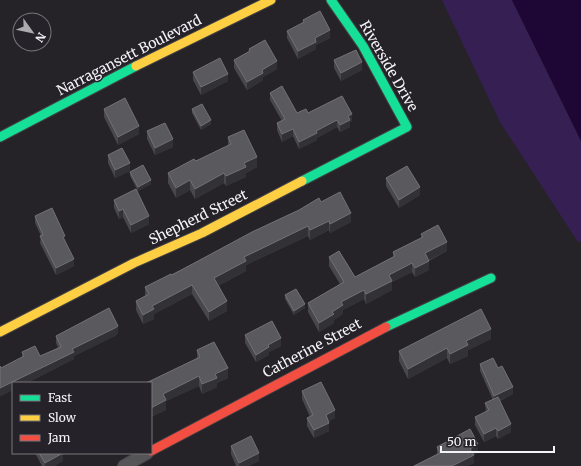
<svg xmlns="http://www.w3.org/2000/svg" width="581" height="466" viewBox="0 0 581 466" font-family="Merriweather,serif">
	<rect width="100%" height="100%" fill="#252328"/>
	<polygon fill="#362053" points="442,0 512,0 581,141 581,241 578,242 500,122"/>
	<polygon fill="#1e0735" points="512,0 581,0 581,141"/>
	<g fill="none" stroke-linecap="round" stroke-linejoin="round">
		<defs>
			<polyline id="street" points="124,466 147,453"/>
			<g id="fast">
				<polyline points="0,137 136,66"/>
				<polyline points="302,181 407,127 363,46 331,0"/>
				<polyline points="386,327 491,278"/>
			</g>
			<g id="slow">
				<polyline points="136,66 271,0"/>
				<polyline points="0,332 134,263 202,233 302,181"/>
			</g>
			<polyline id="jam" points="151,451 386,327"/>
		</defs>
		<use href="#street" stroke="#424144" stroke-width="14"/>
		<use href="#fast" stroke="#424144" stroke-width="11"/>
		<use href="#slow" stroke="#424144" stroke-width="11"/>
		<use href="#jam" stroke="#424144" stroke-width="11"/>
		<use href="#street" stroke="#555557" stroke-width="12"/>
		<use href="#fast" stroke="#16e098" stroke-width="9"/>
		<use href="#slow" stroke="#ffcf43" stroke-width="9"/>
		<use href="#jam" stroke="#f24e42" stroke-width="9"/>
	</g>
	<g fill="#48474b">
		<polygon points="303,20 330,38 316,45 316,49 298,59 287,38 287,31 303,23"/>
		<polygon points="249,49 277,69 263,77 263,80 247,90 234,68 234,60 249,52"/>
		<polygon points="334,60 362,70 341,81 334,68"/>
		<polygon points="193,72 228,81 201,95 193,80"/>
		<polygon points="270,93 297,113 308,113 352,122 350,122 350,127 340,132 337,127 317,138 317,140 299,149 293,136 282,142 277,130 277,123 282,121 270,100"/>
		<polygon points="104,109 139,134 118,145 104,117"/>
		<polygon points="192,109 211,124 201,130 192,113"/>
		<polygon points="147,131 173,147 155,155 147,139"/>
		<polygon points="228,137 257,167 246,173 246,177 226,186 224,183 195,199 190,190 176,198 168,183 168,173 228,146"/>
		<polygon points="108,155 130,171 115,178 108,163"/>
		<polygon points="130,172 151,184 138,191 130,176"/>
		<polygon points="386,178 420,195 399,208 386,186"/>
		<polygon points="114,200 149,224 131,233 123,217 119,219 114,208"/>
		<polygon points="321,202 351,222 330,233 329,230 310,240 308,236 246,265 246,271 218,286 227,311 209,321 192,294 154,314 154,319 143,324 136,310 136,301 145,296 145,287"/>
		<polygon points="35,216 65,241 74,266 56,275 40,243 41,236 35,223"/>
		<polygon points="421,234 447,251 429,261 429,270 415,277 412,272 392,282 392,290 366,304 364,299 343,310 343,314 334,320 334,323 319,332 308,312 308,303 340,284 329,266 329,257 355,277 393,257 393,252 421,238"/>
		<polygon points="285,295 305,308 294,315 285,299"/>
		<polygon points="118,333 115,336 74,356 74,359 27,383 13,383 13,390 0,396 22,357 22,352 40,356 58,348 56,343 56,336"/>
		<polygon points="245,335 281,346 269,352 269,355 256,362 245,343"/>
		<polygon points="491,339 468,350 468,356 450,364 447,358 408,379 399,361 399,351"/>
		<polygon points="197,350 228,378 217,383 217,387 202,394 199,386 166,401 166,410 151,417 197,358"/>
		<polygon points="480,364 498,368 513,394 500,401 511,432 498,439 496,436 484,442 475,425 475,417 486,412 485,403 493,400 480,371"/>
		<polygon points="302,391 335,418 329,421 329,431 314,438 307,426 307,418 310,417 302,399"/>
		<polygon points="231,446 259,461 248,466 236,466 231,454"/>
		<polygon points="437,447 478,452 474,455 474,463 467,466 414,466 437,454"/>
		<polygon points="35,453 67,453 63,455 63,461 54,466 42,466"/>
	</g>
	<g fill="#323135">
		<polygon points="330,30 330,38 316,45 316,49 298,59 298,51 315,38"/>
		<polygon points="277,61 277,69 263,77 263,80 247,90 247,82 262,70"/>
		<polygon points="362,62 362,70 341,81 341,73"/>
		<polygon points="228,74 228,81 201,95 201,87"/>
		<polygon points="352,114 352,122 350,122 350,127 340,132 340,125 348,116"/>
		<polygon points="211,120 211,124 201,130 201,126"/>
		<polygon points="337,120 337,127 317,138 317,140 299,149 299,142 316,131"/>
		<polygon points="139,126 139,134 118,145 118,137"/>
		<polygon points="293,129 293,136 282,142 282,134"/>
		<polygon points="173,139 173,147 155,155 155,148"/>
		<polygon points="257,157 257,167 246,173 246,177 226,186 226,176 244,163"/>
		<polygon points="130,163 130,171 115,178 115,170"/>
		<polygon points="224,173 224,183 195,199 195,189"/>
		<polygon points="151,180 151,184 138,191 138,187"/>
		<polygon points="190,180 190,190 176,198 176,188"/>
		<polygon points="420,187 420,195 399,208 399,200"/>
		<polygon points="123,209 123,217 119,219 119,211"/>
		<polygon points="351,213 351,222 330,233 330,224"/>
		<polygon points="149,216 149,224 131,233 131,225"/>
		<polygon points="329,221 329,230 310,240 310,230"/>
		<polygon points="308,226 308,236 246,265 246,271 214,288 214,278 244,257"/>
		<polygon points="447,242 447,251 425,262 425,253"/>
		<polygon points="74,259 74,266 56,275 56,268"/>
		<polygon points="429,261 429,270 415,277 415,268"/>
		<polygon points="412,263 412,272 392,282 392,290 366,304 366,294 389,275"/>
		<polygon points="192,285 192,294 154,314 154,319 143,324 143,315 152,306"/>
		<polygon points="364,290 364,299 343,310 343,314 334,320 334,323 319,332 319,323 332,312 341,302"/>
		<polygon points="227,301 227,311 209,321 209,312"/>
		<polygon points="305,304 305,308 294,315 294,311"/>
		<polygon points="118,326 118,333 115,336 74,356 74,359 27,383 13,383 13,390 0,396 0,388 72,349"/>
		<polygon points="491,329 491,339 468,350 468,356 450,364 450,354 466,341"/>
		<polygon points="281,338 281,346 269,352 269,355 256,362 256,355 268,345"/>
		<polygon points="447,348 447,358 408,379 408,369"/>
		<polygon points="228,368 228,378 217,383 217,387 202,394 202,384 215,374"/>
		<polygon points="199,376 199,386 166,401 166,410 151,417 151,408 163,394"/>
		<polygon points="513,387 513,394 494,403 494,396"/>
		<polygon points="335,410 335,418 326,423 326,415"/>
		<polygon points="329,423 329,431 314,438 314,430"/>
		<polygon points="511,424 511,432 498,439 498,431"/>
		<polygon points="496,428 496,436 484,442 484,434"/>
		<polygon points="478,444 478,452 474,455 474,463 467,466 452,466 470,449"/>
		<polygon points="61,453 67,453 63,455 63,461 54,466 45,466 45,463"/>
		<polygon points="259,453 259,461 248,466 239,466 239,463"/>
	</g>
	<g fill="#5a595d" stroke="#727276">
		<polygon points="320,11 330,30 315,38 316,42 298,51 287,31 304,22 303,20"/>
		<polygon points="265,40 277,61 262,70 263,73 247,82 234,60 250,51 249,49"/>
		<polygon points="356,50 362,62 341,73 334,60"/>
		<polygon points="220,58 228,74 201,87 193,72"/>
		<polygon points="282,86 297,113 306,109 308,113 342,96 352,114 348,116 350,120 340,125 337,120 316,131 317,133 299,142 293,129 282,134 277,123 285,119 270,93"/>
		<polygon points="125,98 139,126 118,137 104,109"/>
		<polygon points="202,104 211,120 201,126 192,109"/>
		<polygon points="165,123 173,139 155,148 147,131"/>
		<polygon points="244,130 257,157 244,163 246,167 226,176 224,173 195,189 190,180 176,188 168,173 194,159 196,161 231,144 228,137"/>
		<polygon points="122,148 130,163 115,170 108,155"/>
		<polygon points="143,165 151,180 138,187 130,172"/>
		<polygon points="407,166 420,187 399,200 386,178"/>
		<polygon points="136,189 149,216 131,225 123,209 119,211 114,200"/>
		<polygon points="340,192 351,213 330,224 329,221 310,230 308,226 244,257 246,261 214,278 227,301 209,312 192,285 152,306 154,309 143,315 136,301 149,294 145,287 171,274 172,275 252,232 299,210 319,198 321,202"/>
		<polygon points="52,208 65,236 63,237 74,259 56,268 40,236 43,235 35,216"/>
		<polygon points="438,225 447,242 425,253 429,261 415,268 412,263 389,275 392,281 366,294 364,290 341,302 343,305 332,312 334,314 319,323 308,303 344,282 329,257 339,251 355,277 395,256 393,252 423,237 421,234"/>
		<polygon points="296,289 305,304 294,311 285,295"/>
		<polygon points="109,308 118,326 115,328 72,349 74,352 0,388 0,366 1,368 24,356 22,352 35,346 40,356 61,347 56,336"/>
		<polygon points="481,309 491,329 466,341 468,345 450,354 447,348 408,369 399,351"/>
		<polygon points="272,321 281,338 268,345 269,347 256,355 245,335"/>
		<polygon points="214,342 228,368 215,374 217,378 202,384 199,376 163,394 166,400 151,408 151,383 146,383 200,357 197,350"/>
		<polygon points="493,358 498,368 502,366 513,387 494,396 480,364"/>
		<polygon points="321,382 335,410 326,415 329,423 314,430 307,418 313,415 302,391"/>
		<polygon points="498,397 511,424 498,431 496,428 484,434 475,417 489,410 485,403"/>
		<polygon points="470,429 478,444 470,449 474,455 452,466 414,466 440,453 437,447"/>
		<polygon points="251,436 259,453 239,463 231,446"/>
		<polygon points="39,453 63,453 45,463"/>
	</g>
	<g text-anchor="middle" stroke-width="3" stroke-linejoin="round" paint-order="stroke">
		<g font-size="14" fill="#f4f3f7" stroke="#252229">
			<text transform="translate(129 55) rotate(-27)" y="5">Narragansett Boulevard</text>
			<text transform="translate(389 66) rotate(60)" y="5">Riverside Drive</text>
			<text transform="translate(198 217) rotate(-26)" y="5">Shepherd Street</text>
			<text transform="translate(312 348) rotate(-28)" y="5">Catherine Street</text>
		</g>
	</g>
	<rect x="12" y="382" width="140" height="72" fill="#252229" stroke="#78767b"/>
	<rect x="20" y="395" width="20" height="6" fill="#16e098" stroke="#78767b"/>
	<text x="48" y="402" font-size="12" fill="#f4f3f7">Fast</text>
	<rect x="20" y="415" width="20" height="6" fill="#ffcf43" stroke="#78767b"/>
	<text x="48" y="422" font-size="12" fill="#f4f3f7">Slow</text>
	<rect x="20" y="435" width="20" height="6" fill="#f24e42" stroke="#78767b"/>
	<text x="48" y="442" font-size="12" fill="#f4f3f7">Jam</text>
	<g transform="translate(32 32) rotate(123)"><circle r="19" fill="#252229" stroke="#78767b"/>
	<path d="M0-3L7 15L0 10L-7 15Z" fill="#acaaaf"/>
	<text y="-6" font-size="11" font-weight="bold" text-anchor="middle" fill="#f4f3f7">N</text>
	</g>
	<path d="M441 446v6h113v-6" fill="none" stroke="#f4f3f7" stroke-width="2"/>
	<text x="447" y="446" font-size="12" fill="#f4f3f7" stroke="#252229" stroke-width="3" paint-order="stroke">50 m</text>
</svg>
